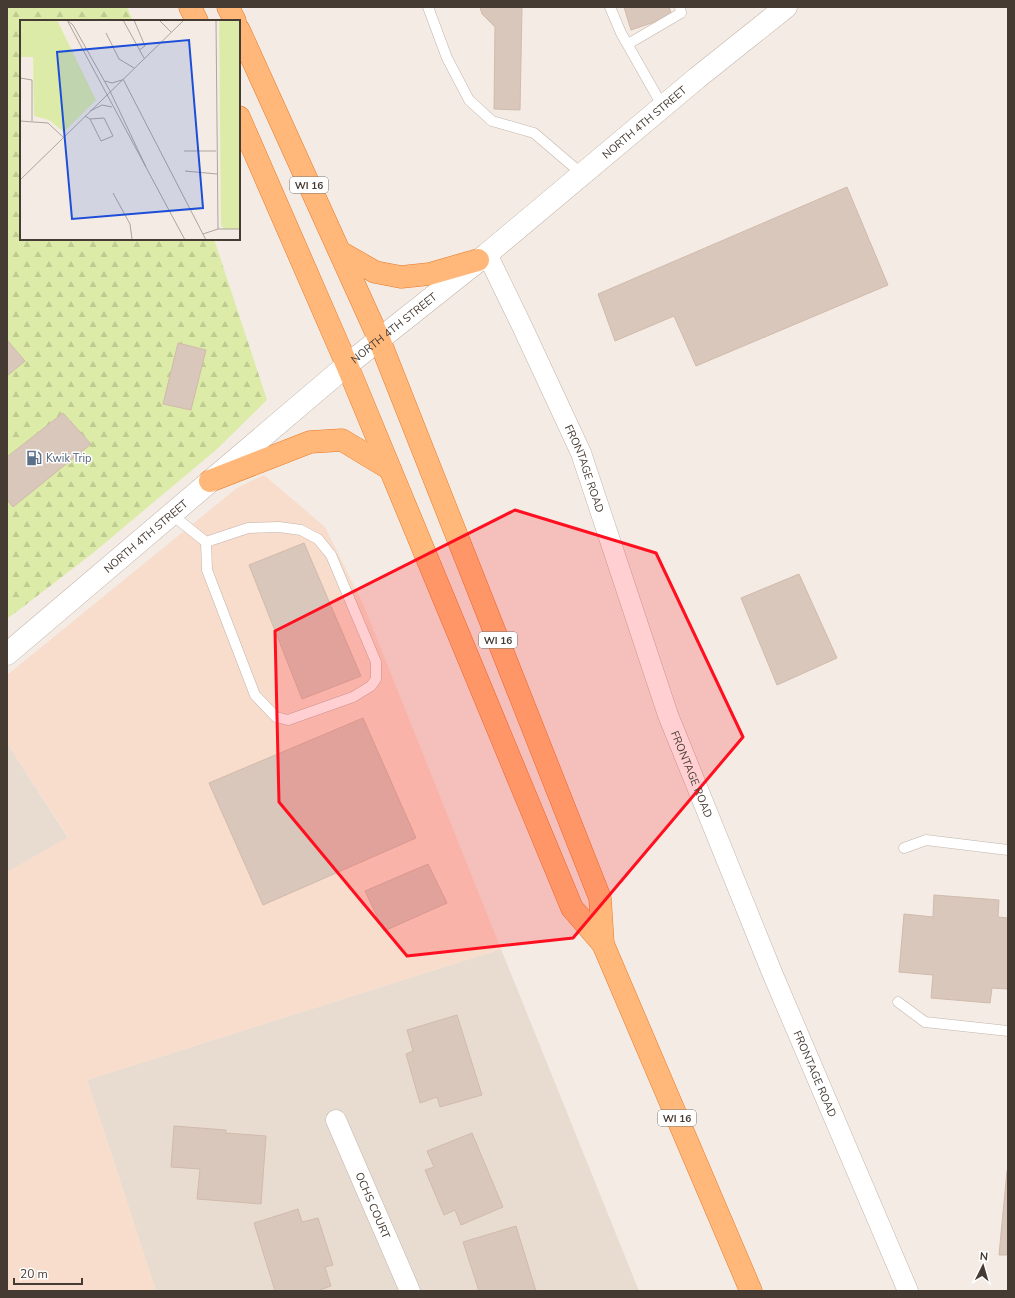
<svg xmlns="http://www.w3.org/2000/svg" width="1015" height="1298" viewBox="0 0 1015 1298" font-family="'Nunito Sans',sans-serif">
	<defs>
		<pattern id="forest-firs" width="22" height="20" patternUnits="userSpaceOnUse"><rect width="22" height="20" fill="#dceca8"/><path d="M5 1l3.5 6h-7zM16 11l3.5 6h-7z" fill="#becb91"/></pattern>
	</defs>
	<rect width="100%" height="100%" fill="#f3ebe4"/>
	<g fill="#e8dcd1">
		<polygon points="7,743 68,838 7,872"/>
		<polygon points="501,949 639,1291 156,1291 87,1080"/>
	</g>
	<polygon fill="#f8dccc" points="264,475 325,527 363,604 501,949 87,1080 156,1291 7,1291 7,872 68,837 7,743 7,675 237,488"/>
	<polygon fill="url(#forest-firs)" points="7,7 127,7 133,21 21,21 21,239 214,239 267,400 216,450 93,553 11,616 7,618"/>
	<g fill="#d9c7bb" stroke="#d1baab">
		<polygon points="480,7 522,7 520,110 494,109 495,27 482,14"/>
		<polygon points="624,7 669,7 672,16 631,30"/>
		<polygon points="847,187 888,285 696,366 674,316 615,341 598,294"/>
		<polygon points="7,340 25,361 7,376"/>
		<polygon points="178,343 206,350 191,410 163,404"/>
		<polygon points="63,413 91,444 13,507 7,500 7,457"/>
		<polygon points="304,543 361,676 302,699 249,565"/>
		<polygon points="799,574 837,658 777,685 741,598"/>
		<polygon points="363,718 416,838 263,905 209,783"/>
		<polygon points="428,864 447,903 384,931 365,891"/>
		<polygon points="934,895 999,900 998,917 1008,918 1008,989 992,988 990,1003 931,998 933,975 899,972 904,914 933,917"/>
		<polygon points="457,1015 482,1095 440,1107 437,1097 420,1103 406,1054 413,1051 407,1030"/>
		<polygon points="174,1126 226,1130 226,1133 266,1136 261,1204 197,1199 200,1169 171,1167"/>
		<polygon points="472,1133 503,1207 461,1225 455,1210 444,1215 425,1170 434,1167 427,1151"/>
		<polygon points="1007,1171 1008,1171 1008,1255 999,1255"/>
		<polygon points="298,1209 302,1222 318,1218 333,1265 325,1267 331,1286 317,1291 275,1291 254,1223"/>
		<polygon points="516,1226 536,1291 479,1291 463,1242"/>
	</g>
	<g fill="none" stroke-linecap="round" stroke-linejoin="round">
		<defs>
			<g id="service">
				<polyline points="428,7 447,58 469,100 492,121 534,133 582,174"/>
				<polyline points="610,7 621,33 663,107"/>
				<polyline points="628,44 681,13 680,7"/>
				<polyline points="171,514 206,542 248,528 279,527 301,530 318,539 331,555 376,662 376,679 371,686 353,697 288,720 276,717 255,695 207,570 206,542"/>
				<polyline points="904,848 926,840 1008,850"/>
				<polyline points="898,1002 925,1022 1008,1031"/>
			</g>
			<g id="minor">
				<path id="s1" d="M487 254 521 324 581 453 668 715 773 975 908 1291"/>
				<path id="s2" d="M336 1120 410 1291"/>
			</g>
			<g id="tertiary">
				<path id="s3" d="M7 654 347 365 487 254 697 78 786 7"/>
			</g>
			<g id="trunk">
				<polyline points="190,7 197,21"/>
				<polyline points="228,7 235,21"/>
				<polyline points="239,30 379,339 600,898 603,944"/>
				<polyline points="239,117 347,365 572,908 603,944 751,1291"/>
				<polyline points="340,252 375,272 401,277 429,274 478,260"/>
				<polyline points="210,481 310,442 342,440 390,469"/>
			</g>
		</defs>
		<use href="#service" stroke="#c2b4a9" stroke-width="11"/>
		<use href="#minor" stroke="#c2b4a9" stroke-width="21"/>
		<use href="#tertiary" stroke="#c2b4a9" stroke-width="23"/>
		<use href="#trunk" stroke="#ea7827" stroke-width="23"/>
		<use href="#service" stroke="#fff" stroke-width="10"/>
		<use href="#minor" stroke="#fff" stroke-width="20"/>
		<use href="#tertiary" stroke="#fff" stroke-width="22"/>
		<use href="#trunk" stroke="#ffb87a" stroke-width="22"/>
	</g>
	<path fill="#ff0f1f" fill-opacity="0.2" stroke="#ff0f1f" stroke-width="3" stroke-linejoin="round" d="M515 510 656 553 743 737 573 938 407 956 279 802 275 631Z"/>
	<defs>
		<symbol id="fuel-bare" viewBox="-9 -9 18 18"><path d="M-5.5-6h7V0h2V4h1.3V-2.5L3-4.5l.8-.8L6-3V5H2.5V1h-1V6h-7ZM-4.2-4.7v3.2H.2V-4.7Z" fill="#5c6f8a" stroke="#fff" stroke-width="2.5" paint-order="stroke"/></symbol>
	</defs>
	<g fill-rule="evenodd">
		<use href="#fuel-bare" x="23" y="447" width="22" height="22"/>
	</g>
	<g text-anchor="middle" stroke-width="3" stroke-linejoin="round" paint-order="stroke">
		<g fill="#fff" stroke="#7e7670" stroke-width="1">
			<rect x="290" y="177" width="38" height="16" rx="3"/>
			<rect x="479" y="632" width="38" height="16" rx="3"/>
			<rect x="658" y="1110" width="38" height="16" rx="3"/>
		</g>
		<g font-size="10" font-weight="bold" fill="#463b33">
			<text x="309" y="189">WI 16</text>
			<text x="498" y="644">WI 16</text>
			<text x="677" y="1122">WI 16</text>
		</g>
		<g font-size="11" fill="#463b33" stroke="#fff">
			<text dy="4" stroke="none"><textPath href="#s3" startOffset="830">NORTH 4TH STREET</textPath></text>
			<text dy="4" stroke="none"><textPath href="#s3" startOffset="506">NORTH 4TH STREET</textPath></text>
			<text dy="4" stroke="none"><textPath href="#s1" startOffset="236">FRONTAGE ROAD</textPath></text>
			<text dy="4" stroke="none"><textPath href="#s3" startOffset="182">NORTH 4TH STREET</textPath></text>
			<text dy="4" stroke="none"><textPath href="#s1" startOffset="560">FRONTAGE ROAD</textPath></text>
			<text dy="4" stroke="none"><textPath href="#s1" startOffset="884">FRONTAGE ROAD</textPath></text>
			<text dy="4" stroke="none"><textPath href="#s2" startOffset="93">OCHS COURT</textPath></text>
		</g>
		<g font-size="11" fill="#4e5e75" stroke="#fff" text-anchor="start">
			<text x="46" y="462">Kwik Trip</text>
		</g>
	</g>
	<g transform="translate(20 20)">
		<rect width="220" height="220" fill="#f3ebe4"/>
		<path d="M12 0H37L76 80 44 112 29 100 14 96 13 37H0V12L11 7Z" fill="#dceca8"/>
		<path d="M0 0H12V7L0 12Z" fill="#dceca8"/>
		<path d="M199 0H220V209H204L201 205Z" fill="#dceca8"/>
		<path fill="none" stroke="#aea59d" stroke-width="1" d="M47 0 165 220M47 0 53 5 90 71 126 147M103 0 124 38M114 0 125 26 119 30M139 0 151 12M196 0 198 209M86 13 99 39 114 48M0 58 12 60V101M103 59 186 220M85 61 92 63 102 60M70 91 82 85 92 87M65 96 70 99 84 98 93 116 81 121 70 99M0 101 28 103 44 118M164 131H196M165 151 197 154M0 160 164 0M93 173 110 204 112 219M183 214 198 209H220M86 220H146"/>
		<path fill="#1d4ed8" fill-opacity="0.15" stroke="#1d4ed8" stroke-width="2" d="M169 20 183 188 52 199 37 32Z"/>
		<rect width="220" height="220" fill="none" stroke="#463b33" stroke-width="2"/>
	</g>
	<rect width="1015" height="1298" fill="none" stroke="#463b33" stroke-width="16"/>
	<g transform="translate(983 1266) rotate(5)" stroke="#ffffff" stroke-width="3" paint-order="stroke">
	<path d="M0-3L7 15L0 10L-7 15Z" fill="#463b33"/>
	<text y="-6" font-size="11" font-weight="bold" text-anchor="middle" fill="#463b33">N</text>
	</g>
	<path d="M14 1278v6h68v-6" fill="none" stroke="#463b33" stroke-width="2"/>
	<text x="20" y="1278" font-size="12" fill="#463b33" stroke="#ffffff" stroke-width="3" paint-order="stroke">20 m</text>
</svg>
